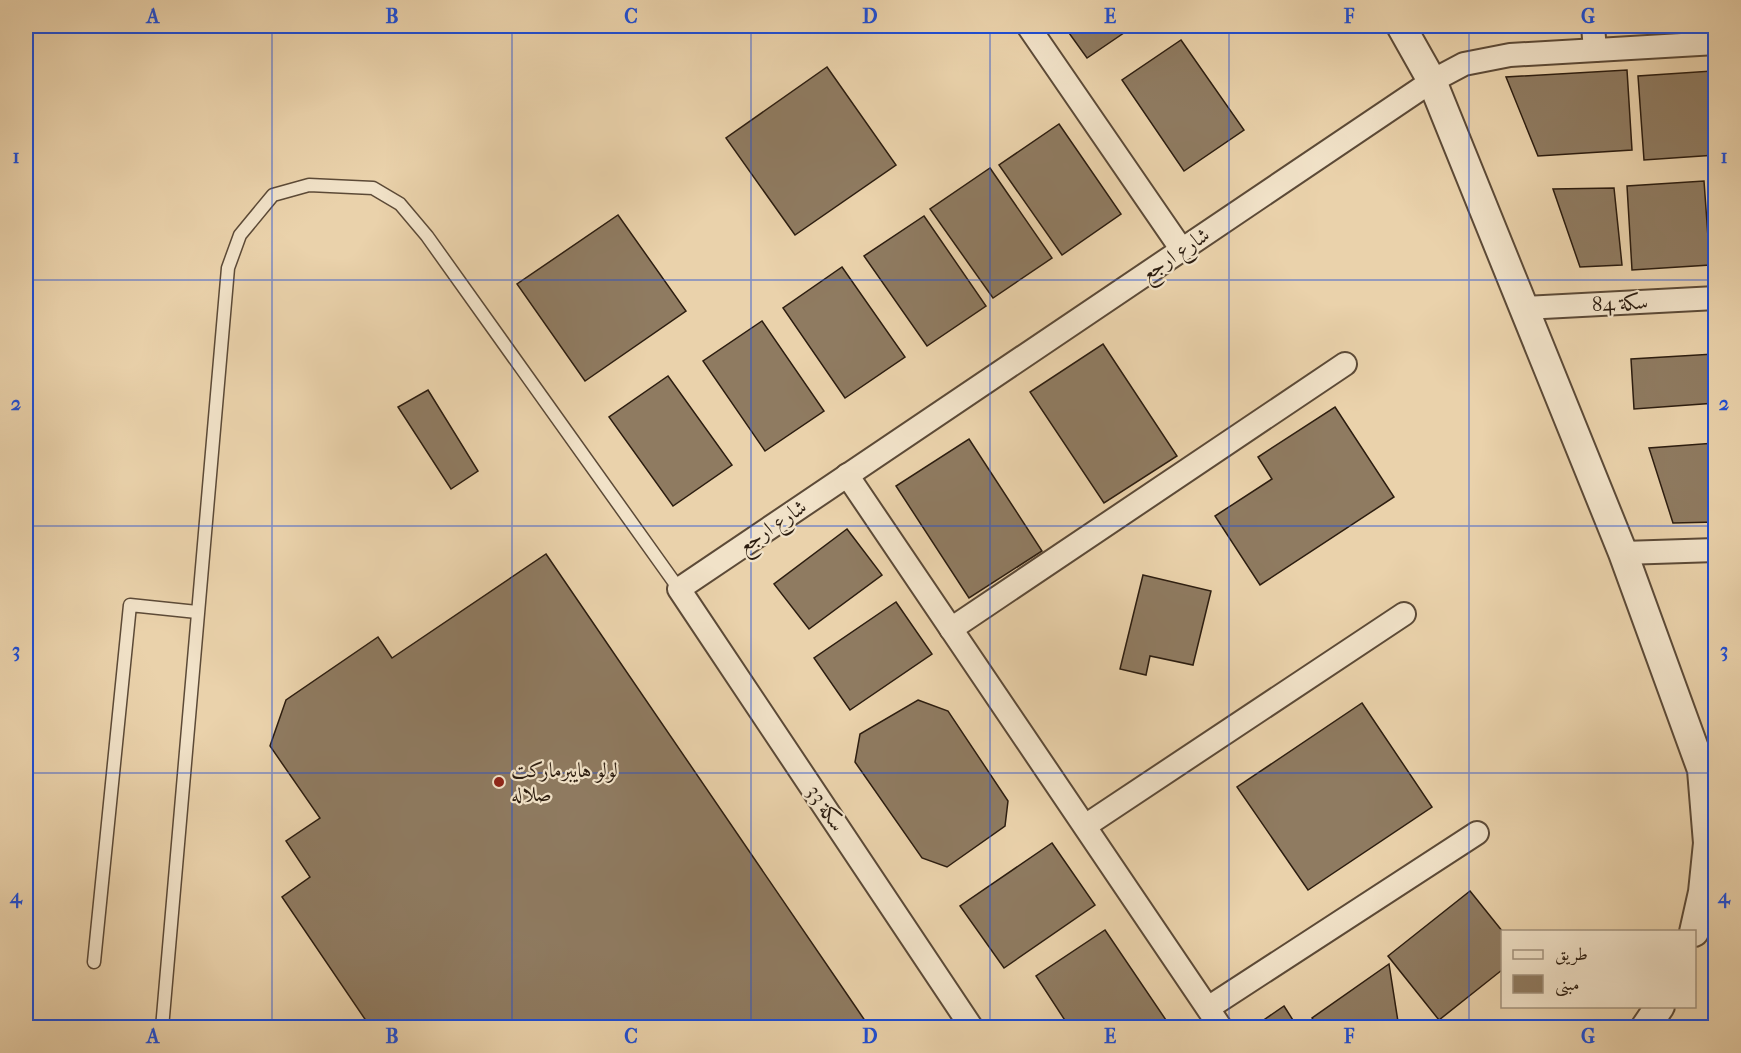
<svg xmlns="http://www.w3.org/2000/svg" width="1741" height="1053" viewBox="0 0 1741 1053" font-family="'IM FELL French Canon',Amiri,serif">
	<rect width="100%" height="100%" fill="#ead2ab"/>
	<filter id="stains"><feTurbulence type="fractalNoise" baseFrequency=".00333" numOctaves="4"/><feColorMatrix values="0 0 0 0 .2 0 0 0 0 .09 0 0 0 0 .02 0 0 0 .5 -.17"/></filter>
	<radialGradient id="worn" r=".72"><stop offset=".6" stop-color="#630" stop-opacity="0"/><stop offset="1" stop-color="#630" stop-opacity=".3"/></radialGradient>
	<g fill="#8f7b61" stroke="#2c1d10" stroke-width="1.5">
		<polygon points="1064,26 1134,26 1087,58"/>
		<polygon points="1181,40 1244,130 1184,171 1122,80"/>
		<polygon points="827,67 896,165 795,235 726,138"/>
		<polygon points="1627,70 1632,150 1538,156 1506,77"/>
		<polygon points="1712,71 1716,155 1644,160 1638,76"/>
		<polygon points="1059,124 1121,214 1062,255 999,165"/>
		<polygon points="990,168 1052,258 993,298 930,209"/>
		<polygon points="1709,180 1716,180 1716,264 1714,264"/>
		<polygon points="1704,181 1710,265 1632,270 1627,186"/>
		<polygon points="1614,188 1622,265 1580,267 1553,189"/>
		<polygon points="618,215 686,311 585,381 517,284"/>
		<polygon points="924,216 986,306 927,346 864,256"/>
		<polygon points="842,267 905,357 845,398 783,308"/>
		<polygon points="762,321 824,411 765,451 703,361"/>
		<polygon points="1103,344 1177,456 1104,503 1030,392"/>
		<polygon points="1714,354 1716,403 1634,409 1631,359"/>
		<polygon points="668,376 732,465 673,506 609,417"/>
		<polygon points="428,390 478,471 451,489 398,407"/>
		<polygon points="1335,407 1394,497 1260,585 1215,516 1272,479 1258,457"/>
		<polygon points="969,439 1042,551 969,598 896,486"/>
		<polygon points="1715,443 1716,522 1673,523 1649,448"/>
		<polygon points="847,529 882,575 809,629 774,584"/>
		<polygon points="546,554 855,1006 870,1028 371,1028 282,897 310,877 286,841 320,818 270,746 286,700 378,637 392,658"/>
		<polygon points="1143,575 1211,591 1193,665 1150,656 1146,675 1120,669"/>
		<polygon points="896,602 932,654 850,710 814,658"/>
		<polygon points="918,700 948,711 1008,801 1005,826 947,867 922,858 855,762 860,734"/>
		<polygon points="1362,703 1432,807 1308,890 1237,787"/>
		<polygon points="1052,843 1095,905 1004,968 960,906"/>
		<polygon points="1470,891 1503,932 1502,970 1439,1020 1388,956"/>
		<polygon points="1105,930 1168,1023 1161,1028 1070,1028 1036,976"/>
		<polygon points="1389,964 1399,1028 1319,1028 1312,1018"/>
		<polygon points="1284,1006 1298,1028 1252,1028"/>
	</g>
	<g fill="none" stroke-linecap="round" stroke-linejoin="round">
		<defs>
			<g id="service">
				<polyline points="94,962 130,605 197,612"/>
				<polyline points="162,1028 228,268 240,235 273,195 309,185 373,188 400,204 427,236 679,589"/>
			</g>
			<g id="minor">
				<polyline points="1028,26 1182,250"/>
				<polyline points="1593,26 1595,50"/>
				<polyline points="1524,308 1716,298"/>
				<polyline points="847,475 1221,1028"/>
				<polyline points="1623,553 1716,550"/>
				<polyline points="951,629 1345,364"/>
				<polyline points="1085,826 1404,614"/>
				<polyline points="1208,1008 1477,833"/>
				<polyline points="972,1028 679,589 1432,81 1464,64 1510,55 1716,43"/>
			</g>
			<g id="tertiary">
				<polyline points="1401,26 1432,81 1623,553 1702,770 1708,843 1703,892 1694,932"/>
				<polyline points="1645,1028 1660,1006"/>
			</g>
		</defs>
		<use href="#service" stroke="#5c4a37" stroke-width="15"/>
		<use href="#minor" stroke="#5c4a37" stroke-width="26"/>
		<use href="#tertiary" stroke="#5c4a37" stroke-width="32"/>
		<use href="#service" stroke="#f1e2c8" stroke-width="12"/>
		<use href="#minor" stroke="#f1e2c8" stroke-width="22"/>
		<use href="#tertiary" stroke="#f1e2c8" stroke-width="28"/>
	</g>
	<path fill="none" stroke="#1d4ed8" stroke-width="1.5" stroke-opacity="0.55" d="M272 26V1028M512 26V1028M751 26V1028M990 26V1028M1229 26V1028M1469 26V1028M26 280H1716M26 526H1716M26 773H1716"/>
	<circle fill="#8f2418" stroke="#f1e2c8" stroke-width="2" cx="499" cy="782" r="6"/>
	<g text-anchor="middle" stroke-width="4.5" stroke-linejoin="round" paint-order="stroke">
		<g font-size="21" fill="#2c1d10" stroke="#f1e2c8">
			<text transform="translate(1175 254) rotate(-34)" y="7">شارع ارجع</text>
			<text transform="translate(1620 303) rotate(-3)" y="7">سكة 84</text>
			<text transform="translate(772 526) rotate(-34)" y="7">شارع ارجع</text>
			<text transform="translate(826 808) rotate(56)" y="7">سكة 33</text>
		</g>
		<g font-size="21" fill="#2c1d10" stroke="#f1e2c8" text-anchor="start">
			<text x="511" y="777">لولو هايبرماركت<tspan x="511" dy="24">صلاله</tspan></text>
		</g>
	</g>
	<rect width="1741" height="1053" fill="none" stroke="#ead2ab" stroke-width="66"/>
	<rect x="1501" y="930" width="195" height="78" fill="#f1e2c8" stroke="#a2937e" stroke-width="1.5"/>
	<rect x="1513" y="950" width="30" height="9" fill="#f1e2c8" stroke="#a2937e" stroke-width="1.5"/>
	<text x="1555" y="960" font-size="18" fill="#2c1d10">طريق</text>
	<rect x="1513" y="975" width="30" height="18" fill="#8f7b61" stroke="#a2937e" stroke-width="1.5"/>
	<text x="1555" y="990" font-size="18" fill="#2c1d10">مبنى</text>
	<rect x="33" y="33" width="1675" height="987" fill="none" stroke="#1d4ed8" stroke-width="2"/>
	<g font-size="20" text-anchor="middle" font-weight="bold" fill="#1d4ed8">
		<text x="153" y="23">A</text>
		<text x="392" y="23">B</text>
		<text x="631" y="23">C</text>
		<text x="870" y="23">D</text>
		<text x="1110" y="23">E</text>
		<text x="1349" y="23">F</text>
		<text x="1588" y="23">G</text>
		<text x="16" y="163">1</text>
		<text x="1724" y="163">1</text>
		<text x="16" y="410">2</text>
		<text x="1724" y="410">2</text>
		<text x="16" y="657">3</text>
		<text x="1724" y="657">3</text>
		<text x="16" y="903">4</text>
		<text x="1724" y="903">4</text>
		<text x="153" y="1043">A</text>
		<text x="392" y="1043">B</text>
		<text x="631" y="1043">C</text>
		<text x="870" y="1043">D</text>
		<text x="1110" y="1043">E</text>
		<text x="1349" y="1043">F</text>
		<text x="1588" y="1043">G</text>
	</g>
	<rect width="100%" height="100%" filter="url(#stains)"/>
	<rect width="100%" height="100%" fill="url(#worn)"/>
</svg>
